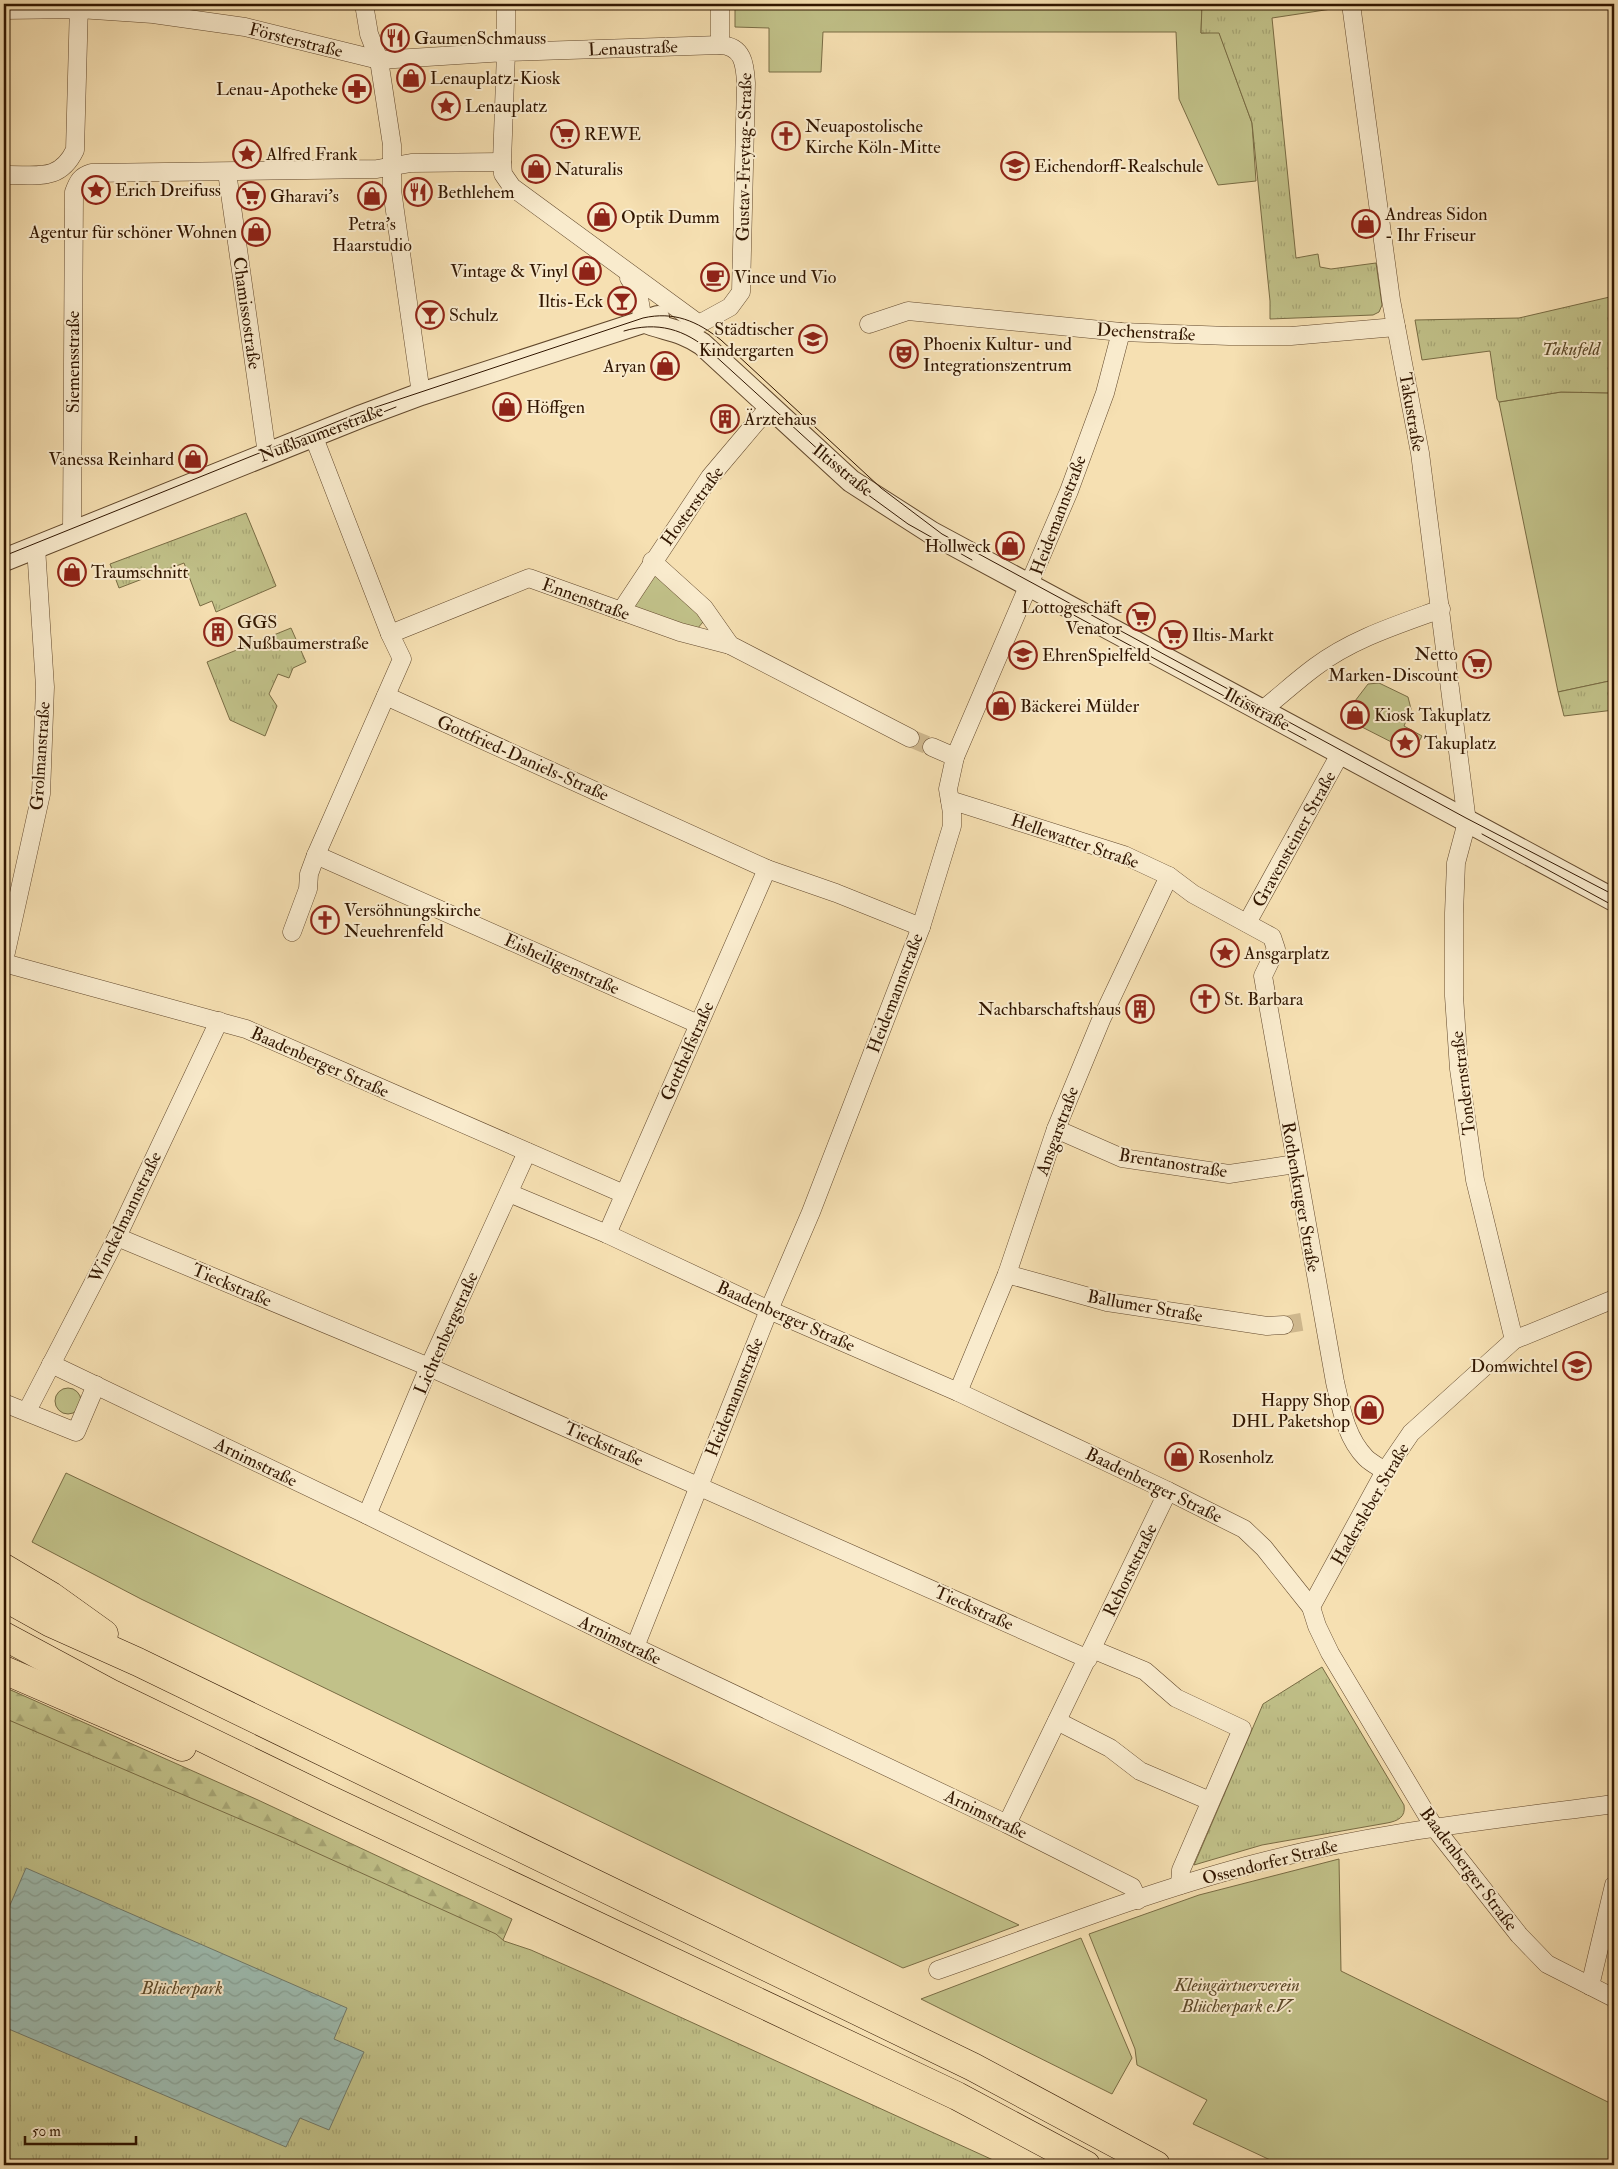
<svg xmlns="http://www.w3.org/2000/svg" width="1618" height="2169" viewBox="0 0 1618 2169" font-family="'IM FELL Double Pica',serif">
	<defs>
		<pattern id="forest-firs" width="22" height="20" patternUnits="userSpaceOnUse" patternTransform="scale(1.25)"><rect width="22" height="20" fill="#c1c189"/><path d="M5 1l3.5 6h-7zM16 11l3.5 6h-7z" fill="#a6a574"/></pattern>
		<pattern id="park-tufts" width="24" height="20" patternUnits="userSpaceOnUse" patternTransform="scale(1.25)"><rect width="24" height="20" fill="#c1c189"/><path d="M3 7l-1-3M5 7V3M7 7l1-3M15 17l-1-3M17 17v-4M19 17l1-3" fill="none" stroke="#a6a574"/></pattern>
		<pattern id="water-waves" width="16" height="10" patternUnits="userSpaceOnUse" patternTransform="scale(1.25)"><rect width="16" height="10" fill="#9dbcb1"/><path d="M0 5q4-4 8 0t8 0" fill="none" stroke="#88a196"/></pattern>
	</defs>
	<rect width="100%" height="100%" fill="#f6e0b2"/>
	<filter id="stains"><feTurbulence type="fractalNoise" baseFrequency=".004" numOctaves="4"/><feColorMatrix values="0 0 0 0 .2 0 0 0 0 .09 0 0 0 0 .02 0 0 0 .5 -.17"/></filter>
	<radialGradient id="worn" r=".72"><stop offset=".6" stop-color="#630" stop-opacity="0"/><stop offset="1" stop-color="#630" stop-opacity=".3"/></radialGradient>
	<g fill="#c1c189" stroke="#796c44">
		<polygon points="735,4 1202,4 1201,33 1219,32 1252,123 1256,181 1218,185 1179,99 1176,32 823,32 821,72 769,72 769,28 735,27"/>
		<polygon points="1561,392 1614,393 1614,680 1558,692 1499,402"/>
		<polygon points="656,573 701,610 703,622 697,629 632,607"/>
		<polygon points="1379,683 1408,697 1411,709 1404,726 1422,736 1413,753 1356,724 1365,707 1355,701 1368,684"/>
		<circle cx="68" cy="1401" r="13"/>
		<polygon points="66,1473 1019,1925 903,1968 141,1599 32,1542"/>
		<polygon points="1339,1859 1341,1971 1614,2105 1614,2165 1281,2165 1193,2124 1207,2100 1137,2065 1135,2049 1089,1934 1199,1895"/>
		<polygon points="1081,1938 1132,2058 1112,2094 921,1999"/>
	</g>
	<polygon fill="url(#forest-firs)" stroke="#796c44" points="4,1687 258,1800 512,1919 494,1961 4,1733"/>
	<g fill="url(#park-tufts)" stroke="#796c44">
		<polygon points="1202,4 1337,4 1338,8 1272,18 1296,258 1318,254 1320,267 1331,269 1376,263 1382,305 1379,312 1373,315 1270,319 1270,301 1252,123 1219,33 1201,33"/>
		<polygon points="1614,296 1614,393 1561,392 1499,402 1497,399 1490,351 1422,360 1415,320 1519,318"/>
		<polygon points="246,513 276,586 216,612 212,601 200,606 184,563 119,588 110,564"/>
		<polygon points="291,628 306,662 293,668 289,678 278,674 269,694 277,706 265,736 230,720 207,662"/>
		<polygon points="1614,680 1614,710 1564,716 1558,692"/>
		<path d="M1322 1667 1404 1805C1406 1817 1398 1821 1387 1823L1262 1845 1194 1865 1263 1704Z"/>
		<polygon points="4,1718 284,1838 496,1934 504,1941 531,1950 599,1980 1004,2165 4,2165"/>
	</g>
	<polygon fill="url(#water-waves)" stroke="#727a6a" points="26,1868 347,2008 334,2039 364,2052 329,2130 300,2118 286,2147 4,2027 4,1919"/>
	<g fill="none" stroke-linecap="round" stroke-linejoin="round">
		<g stroke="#cfb88e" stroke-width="18" stroke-dasharray="18 9" stroke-linecap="butt">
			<polyline points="910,738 932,747"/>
			<polyline points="1284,1325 1307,1321"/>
		</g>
		<defs>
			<g id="minor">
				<polyline points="364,4 369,34 379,60 392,145 392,190 421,394"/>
				<polyline points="720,4 720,45"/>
				<polyline points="1351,4 1391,300 1420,453 1467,822 1456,863 1454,913 1454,996 1459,1069 1475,1180 1514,1340"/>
				<path d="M4 10 79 9 153 14 245 27 379 60 506 52 502 162 503 174 512 187 699 324 730 307 741 292 746 83C745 64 743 46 720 45L506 52V4"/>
				<polyline points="227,172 267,454"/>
				<path d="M4 175C36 174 59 183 75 150L79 4"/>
				<polyline points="629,278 638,292 643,321"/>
				<polyline points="869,324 908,311 1121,332 1229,336 1291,336 1396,327"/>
				<path d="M72 533 74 192C78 181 81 176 91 173L377 169 411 163 502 162"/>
				<polyline points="652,561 704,608 730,645 910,738"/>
				<polyline points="621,611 710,477 770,406"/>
				<polyline points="390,634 529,578 680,632 730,645"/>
				<polyline points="386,696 767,869 836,893 921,927"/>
				<path d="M1261 711C1279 697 1296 681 1315 667 1352 639 1397 625 1441 609"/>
				<polyline points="932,747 955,757"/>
				<path d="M950 800 1124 855 1169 876 1193 894 1272 937 1276 949 1263 976 1335 1382C1341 1408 1346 1438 1366 1458 1371 1463 1379 1467 1385 1471"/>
				<polyline points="316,855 698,1024"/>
				<polyline points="1247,923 1340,754"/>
				<polyline points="292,932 308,889 309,874 316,855 402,659 390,634 313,435"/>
				<polyline points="4,961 41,794 45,687 36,547"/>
				<polyline points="4,963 246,1029 624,1194"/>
				<polyline points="1056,1129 1122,1158 1229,1174 1295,1164"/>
				<polyline points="509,1193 607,1234 769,1310 958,1392 1168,1491 1244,1529 1264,1548 1311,1607 1317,1626 1330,1653 1434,1827 1519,1935 1547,1964 1614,1998"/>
				<polyline points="607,1234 767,869"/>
				<polyline points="117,1237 429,1367 1088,1659"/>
				<polyline points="1007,1274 1107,1302 1267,1326 1284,1325"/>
				<polyline points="51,1364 367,1515 635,1647 1007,1824 1132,1887 1138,1900"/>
				<polyline points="958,1392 1007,1274 1056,1129 1101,1020 1169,876"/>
				<polyline points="4,1403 76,1432 96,1385"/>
				<polyline points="27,1411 117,1237 219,1021"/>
				<polyline points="367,1515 429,1367 527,1152"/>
				<polyline points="1311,1607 1385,1471 1411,1433 1514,1340 1614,1299"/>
				<polyline points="635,1647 769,1310 811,1212 921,927 952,826 952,813 948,789 955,757 1069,491 1105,393 1121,332"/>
				<polyline points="1092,1649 1145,1671 1176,1698 1242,1729 1181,1870 1180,1885"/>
				<polyline points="1057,1721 1110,1748 1140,1771 1210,1801"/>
				<polyline points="1007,1824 1168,1491"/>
				<path d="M938 1970C1040 1934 1142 1894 1246 1866 1366 1833 1491 1820 1614 1804"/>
				<polyline points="1590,1986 1614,1885"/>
			</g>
			<g id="tertiary">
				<path d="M643 321C665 330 680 329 702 344L851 481 932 533 1614 900"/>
				<polyline points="4,560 362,416 421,394 658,317"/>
			</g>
			<g id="motorway">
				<polyline points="4,1568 51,1596 104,1634"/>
				<polyline points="4,1597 51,1623 138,1662 973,2067 1156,2165"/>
				<polyline points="4,1636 110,1693 322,1796 957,2096 1086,2165"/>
				<polyline points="4,1670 182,1747"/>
			</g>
		</defs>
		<use href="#minor" stroke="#62482c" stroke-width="19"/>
		<use href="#tertiary" stroke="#62482c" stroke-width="24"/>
		<use href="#motorway" stroke="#311600" stroke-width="29"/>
		<use href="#minor" stroke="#f9ebcd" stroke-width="18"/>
		<use href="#tertiary" stroke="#f9ebcd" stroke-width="22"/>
		<use href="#motorway" stroke="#f6e0b2" stroke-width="28"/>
		<g stroke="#311600" stroke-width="1">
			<path d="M624 331C657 321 685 329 711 352L867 494 908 524 972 560"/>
			<polyline points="340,429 396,407"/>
			<path d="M4 556 361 412 643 318C674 311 697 321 721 340L881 488 942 534 1466 818 1614 895"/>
			<polyline points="1068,612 1306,740"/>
			<polyline points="1482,834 1614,906"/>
		</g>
	</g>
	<defs>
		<symbol id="restaurant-ring" viewBox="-11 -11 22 22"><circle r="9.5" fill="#f9ebcd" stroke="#8f2418" stroke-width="1.5"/><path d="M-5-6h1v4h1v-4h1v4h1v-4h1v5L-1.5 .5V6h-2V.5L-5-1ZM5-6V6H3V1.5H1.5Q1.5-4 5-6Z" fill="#8f2418"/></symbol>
		<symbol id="shop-ring" viewBox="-11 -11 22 22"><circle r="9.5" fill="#f9ebcd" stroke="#8f2418" stroke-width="1.5"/><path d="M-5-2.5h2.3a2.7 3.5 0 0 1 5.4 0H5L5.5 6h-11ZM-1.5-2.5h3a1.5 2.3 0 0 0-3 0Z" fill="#8f2418"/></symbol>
		<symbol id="pharmacy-ring" viewBox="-11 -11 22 22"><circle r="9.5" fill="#f9ebcd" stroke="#8f2418" stroke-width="1.5"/><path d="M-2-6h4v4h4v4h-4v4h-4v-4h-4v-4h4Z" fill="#8f2418"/></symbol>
		<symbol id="sight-ring" viewBox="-11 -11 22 22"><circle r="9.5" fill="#f9ebcd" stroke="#8f2418" stroke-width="1.5"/><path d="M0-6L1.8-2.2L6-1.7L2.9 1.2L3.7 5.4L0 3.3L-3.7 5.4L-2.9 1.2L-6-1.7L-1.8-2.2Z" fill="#8f2418"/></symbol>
		<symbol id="supermarket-ring" viewBox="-11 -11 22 22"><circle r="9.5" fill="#f9ebcd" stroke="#8f2418" stroke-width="1.5"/><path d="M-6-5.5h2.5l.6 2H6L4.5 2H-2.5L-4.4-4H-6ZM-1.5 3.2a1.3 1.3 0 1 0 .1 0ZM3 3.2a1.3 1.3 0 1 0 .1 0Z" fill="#8f2418"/></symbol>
		<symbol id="church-ring" viewBox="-11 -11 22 22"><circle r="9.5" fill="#f9ebcd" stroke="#8f2418" stroke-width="1.5"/><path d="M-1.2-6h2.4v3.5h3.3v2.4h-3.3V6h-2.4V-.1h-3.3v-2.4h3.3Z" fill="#8f2418"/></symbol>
		<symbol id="school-ring" viewBox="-11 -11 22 22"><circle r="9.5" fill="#f9ebcd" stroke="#8f2418" stroke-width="1.5"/><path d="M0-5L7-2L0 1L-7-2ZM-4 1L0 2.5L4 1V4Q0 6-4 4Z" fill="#8f2418"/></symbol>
		<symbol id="cafe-ring" viewBox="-11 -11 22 22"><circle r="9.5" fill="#f9ebcd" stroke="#8f2418" stroke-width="1.5"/><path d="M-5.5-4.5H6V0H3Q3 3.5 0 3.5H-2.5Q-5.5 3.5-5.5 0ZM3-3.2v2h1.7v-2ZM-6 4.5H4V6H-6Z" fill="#8f2418"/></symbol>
		<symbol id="bar-ring" viewBox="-11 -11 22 22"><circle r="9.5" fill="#f9ebcd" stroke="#8f2418" stroke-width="1.5"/><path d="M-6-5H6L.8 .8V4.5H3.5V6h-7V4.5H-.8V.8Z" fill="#8f2418"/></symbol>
		<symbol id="theatre-ring" viewBox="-11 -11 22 22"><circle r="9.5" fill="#f9ebcd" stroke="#8f2418" stroke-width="1.5"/><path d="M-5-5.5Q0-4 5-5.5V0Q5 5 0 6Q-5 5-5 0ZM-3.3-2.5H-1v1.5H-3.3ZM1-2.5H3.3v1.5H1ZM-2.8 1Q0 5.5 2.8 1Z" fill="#8f2418"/></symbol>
		<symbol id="building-ring" viewBox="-11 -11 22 22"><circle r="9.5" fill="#f9ebcd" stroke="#8f2418" stroke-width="1.5"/><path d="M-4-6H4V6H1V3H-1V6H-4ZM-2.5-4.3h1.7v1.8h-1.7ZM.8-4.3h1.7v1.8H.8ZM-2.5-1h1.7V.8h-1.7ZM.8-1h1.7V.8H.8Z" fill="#8f2418"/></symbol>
	</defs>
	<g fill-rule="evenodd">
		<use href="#restaurant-ring" x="379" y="22" width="32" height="32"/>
		<use href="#shop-ring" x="395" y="62" width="32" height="32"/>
		<use href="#pharmacy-ring" x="341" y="73" width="32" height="32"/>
		<use href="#sight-ring" x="430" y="90" width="32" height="32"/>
		<use href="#supermarket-ring" x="549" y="118" width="32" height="32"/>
		<use href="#church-ring" x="770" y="120" width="32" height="32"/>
		<use href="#sight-ring" x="231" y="138" width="32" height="32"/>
		<use href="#school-ring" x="999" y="150" width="32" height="32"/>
		<use href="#shop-ring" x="520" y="153" width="32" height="32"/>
		<use href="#sight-ring" x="80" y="174" width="32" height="32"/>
		<use href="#restaurant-ring" x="402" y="176" width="32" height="32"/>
		<use href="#supermarket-ring" x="235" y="180" width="32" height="32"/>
		<use href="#shop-ring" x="356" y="180" width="32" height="32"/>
		<use href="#shop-ring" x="586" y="201" width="32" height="32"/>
		<use href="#shop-ring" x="1350" y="208" width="32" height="32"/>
		<use href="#shop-ring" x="240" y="216" width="32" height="32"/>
		<use href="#shop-ring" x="571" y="255" width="32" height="32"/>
		<use href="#cafe-ring" x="699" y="261" width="32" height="32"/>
		<use href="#bar-ring" x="606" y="285" width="32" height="32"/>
		<use href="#bar-ring" x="414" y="299" width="32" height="32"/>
		<use href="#school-ring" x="797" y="323" width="32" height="32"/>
		<use href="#theatre-ring" x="888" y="338" width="32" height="32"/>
		<use href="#shop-ring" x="649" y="350" width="32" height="32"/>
		<use href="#shop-ring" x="491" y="391" width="32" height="32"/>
		<use href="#building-ring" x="709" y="403" width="32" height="32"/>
		<use href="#shop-ring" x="177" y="443" width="32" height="32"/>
		<use href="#shop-ring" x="994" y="530" width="32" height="32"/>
		<use href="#shop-ring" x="56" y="556" width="32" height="32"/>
		<use href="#supermarket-ring" x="1125" y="601" width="32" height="32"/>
		<use href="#building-ring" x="202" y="616" width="32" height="32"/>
		<use href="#supermarket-ring" x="1157" y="619" width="32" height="32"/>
		<use href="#school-ring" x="1007" y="639" width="32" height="32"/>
		<use href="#supermarket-ring" x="1461" y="648" width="32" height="32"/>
		<use href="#shop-ring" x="985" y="690" width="32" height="32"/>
		<use href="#shop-ring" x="1339" y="699" width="32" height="32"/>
		<use href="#sight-ring" x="1389" y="727" width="32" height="32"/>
		<use href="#church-ring" x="309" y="904" width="32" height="32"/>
		<use href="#sight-ring" x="1209" y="937" width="32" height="32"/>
		<use href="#church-ring" x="1189" y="983" width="32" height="32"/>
		<use href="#building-ring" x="1124" y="993" width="32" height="32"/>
		<use href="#school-ring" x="1561" y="1350" width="32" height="32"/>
		<use href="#shop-ring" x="1353" y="1394" width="32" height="32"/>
		<use href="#shop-ring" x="1163" y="1441" width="32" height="32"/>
	</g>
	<g text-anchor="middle" stroke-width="4" stroke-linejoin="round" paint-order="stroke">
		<g font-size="18" fill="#311600" stroke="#f9ebcd" text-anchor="start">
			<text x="414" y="44">GaumenSchmauss</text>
			<text x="430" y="84">Lenauplatz-Kiosk</text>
			<text x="338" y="95" text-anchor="end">Lenau-Apotheke</text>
			<text x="465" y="112">Lenauplatz</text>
			<text x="805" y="132">Neuapostolische<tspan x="805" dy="21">Kirche Köln-Mitte</tspan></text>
			<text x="584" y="140">REWE</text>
			<text x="266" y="160">Alfred Frank</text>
			<text x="1034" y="172">Eichendorff-Realschule</text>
			<text x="555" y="175">Naturalis</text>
			<text x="115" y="196">Erich Dreifuss</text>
			<text x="437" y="198">Bethlehem</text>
			<text x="270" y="202">Gharavi's</text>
			<text x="1385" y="220">Andreas Sidon<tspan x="1385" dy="21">- Ihr Friseur</tspan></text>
			<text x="621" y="223">Optik Dumm</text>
			<text x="372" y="230" text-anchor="middle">Petra's<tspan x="372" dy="21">Haarstudio</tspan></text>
			<text x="237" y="238" text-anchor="end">Agentur für schöner Wohnen</text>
			<text x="568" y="277" text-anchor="end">Vintage &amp; Vinyl</text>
			<text x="734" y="283">Vince und Vio</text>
			<text x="603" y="307" text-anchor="end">Iltis-Eck</text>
			<text x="449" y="321">Schulz</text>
			<text x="794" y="335" text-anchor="end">Städtischer<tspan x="794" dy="21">Kindergarten</tspan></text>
			<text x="923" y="350">Phoenix Kultur- und<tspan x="923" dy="21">Integrationszentrum</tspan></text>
			<text x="646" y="372" text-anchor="end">Aryan</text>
			<text x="526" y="413">Höffgen</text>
			<text x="744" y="425">Ärztehaus</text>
			<text x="174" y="465" text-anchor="end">Vanessa Reinhard</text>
			<text x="991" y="552" text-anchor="end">Hollweck</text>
			<text x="91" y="578">Traumschnitt</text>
			<text x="1122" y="613" text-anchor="end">Lottogeschäft<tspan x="1122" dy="21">Venator</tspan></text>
			<text x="237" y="628">GGS<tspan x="237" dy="21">Nußbaumerstraße</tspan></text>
			<text x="1192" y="641">Iltis-Markt</text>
			<text x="1458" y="660" text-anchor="end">Netto<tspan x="1458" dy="21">Marken-Discount</tspan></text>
			<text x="1042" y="661">EhrenSpielfeld</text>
			<text x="1020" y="712">Bäckerei Mülder</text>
			<text x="1374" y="721">Kiosk Takuplatz</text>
			<text x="1424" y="749">Takuplatz</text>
			<text x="344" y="916">Versöhnungskirche<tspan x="344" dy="21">Neuehrenfeld</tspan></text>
			<text x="1244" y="959">Ansgarplatz</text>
			<text x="1224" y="1005">St. Barbara</text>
			<text x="1121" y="1015" text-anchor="end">Nachbarschaftshaus</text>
			<text x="1558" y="1372" text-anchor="end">Domwichtel</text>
			<text x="1350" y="1406" text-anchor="end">Happy Shop<tspan x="1350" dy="21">DHL Paketshop</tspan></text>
			<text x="1198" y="1463">Rosenholz</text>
		</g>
		<g font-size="18" fill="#311600" stroke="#f9ebcd">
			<text transform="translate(296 40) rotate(14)" y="6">Försterstraße</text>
			<text transform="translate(633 48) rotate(-2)" y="6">Lenaustraße</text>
			<text transform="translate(744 157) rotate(-89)" y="6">Gustav-Freytag-Straße</text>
			<text transform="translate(247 313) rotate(82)" y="6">Chamissostraße</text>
			<text transform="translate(1146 332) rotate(3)" y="6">Dechenstraße</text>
			<text transform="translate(73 362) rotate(-90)" y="6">Siemensstraße</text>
			<text transform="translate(1412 412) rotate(80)" y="6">Takustraße</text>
			<text transform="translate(321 433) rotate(-21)" y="6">Nußbaumerstraße</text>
			<text transform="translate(843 470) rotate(39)" y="6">Iltisstraße</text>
			<text transform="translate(692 506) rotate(-54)" y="6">Hosterstraße</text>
			<text transform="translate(1058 515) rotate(-69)" y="6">Heidemannstraße</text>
			<text transform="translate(586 599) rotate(20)" y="6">Ennenstraße</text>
			<text transform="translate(1257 709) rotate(28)" y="6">Iltisstraße</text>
			<text transform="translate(40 756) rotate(-86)" y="6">Grolmanstraße</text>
			<text transform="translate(523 758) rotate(24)" y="6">Gottfried-Daniels-Straße</text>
			<text transform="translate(1294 839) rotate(-61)" y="6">Gravensteiner Straße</text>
			<text transform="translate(1075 841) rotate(19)" y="6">Hellewatter Straße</text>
			<text transform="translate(562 964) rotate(24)" y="6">Eisheiligenstraße</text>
			<text transform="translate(895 993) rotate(-69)" y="6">Heidemannstraße</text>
			<text transform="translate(687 1051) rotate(-66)" y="6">Gotthelfstraße</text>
			<text transform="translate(320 1062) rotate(24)" y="6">Baadenberger Straße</text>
			<text transform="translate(1463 1083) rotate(-97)" y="6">Tondernstraße</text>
			<text transform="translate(1057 1131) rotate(-70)" y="6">Ansgarstraße</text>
			<text transform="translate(1173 1163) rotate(9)" y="6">Brentanostraße</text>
			<text transform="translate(1301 1197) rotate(80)" y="6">Rothenkruger Straße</text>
			<text transform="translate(125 1217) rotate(-64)" y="6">Winckelmannstraße</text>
			<text transform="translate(232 1285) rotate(23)" y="6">Tieckstraße</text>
			<text transform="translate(1145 1306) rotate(10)" y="6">Ballumer Straße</text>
			<text transform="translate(786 1316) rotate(24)" y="6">Baadenberger Straße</text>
			<text transform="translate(446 1333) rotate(-66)" y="6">Lichtenbergstraße</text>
			<text transform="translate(734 1397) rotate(-68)" y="6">Heidemannstraße</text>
			<text transform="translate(604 1444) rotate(24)" y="6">Tieckstraße</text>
			<text transform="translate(256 1462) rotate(26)" y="6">Arnimstraße</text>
			<text transform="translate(1154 1485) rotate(26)" y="6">Baadenberger Straße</text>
			<text transform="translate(1370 1504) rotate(-60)" y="6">Hadersleber Straße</text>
			<text transform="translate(1130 1570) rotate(-64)" y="6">Rehorststraße</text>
			<text transform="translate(974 1608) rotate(24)" y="6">Tieckstraße</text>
			<text transform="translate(620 1640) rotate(26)" y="6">Arnimstraße</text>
			<text transform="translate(986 1814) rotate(26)" y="6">Arnimstraße</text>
			<text transform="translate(1270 1862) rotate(-14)" y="6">Ossendorfer Straße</text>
			<text transform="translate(1469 1869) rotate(53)" y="6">Baadenberger Straße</text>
		</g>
		<g font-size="18" font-style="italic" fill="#5c4929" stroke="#f9ebcd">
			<text x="1571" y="355">Takufeld</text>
			<text x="1237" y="1991">Kleingärtnerverein<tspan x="1237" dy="21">Blücherpark e.V.</tspan></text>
			<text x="182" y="1994">Blücherpark</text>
		</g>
	</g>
	<rect width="1618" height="2169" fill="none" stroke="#f6e0b2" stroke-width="20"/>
	<rect x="5" y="5" width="1608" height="2159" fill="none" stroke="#311600" stroke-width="2.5"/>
	<rect x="10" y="10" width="1598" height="2149" fill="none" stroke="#311600"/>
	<path d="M25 2136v8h111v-8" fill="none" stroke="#311600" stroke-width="2.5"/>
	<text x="32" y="2136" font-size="15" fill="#311600" stroke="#f9ebcd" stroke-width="4" paint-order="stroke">50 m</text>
	<rect width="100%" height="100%" filter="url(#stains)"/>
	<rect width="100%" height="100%" fill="url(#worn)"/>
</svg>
